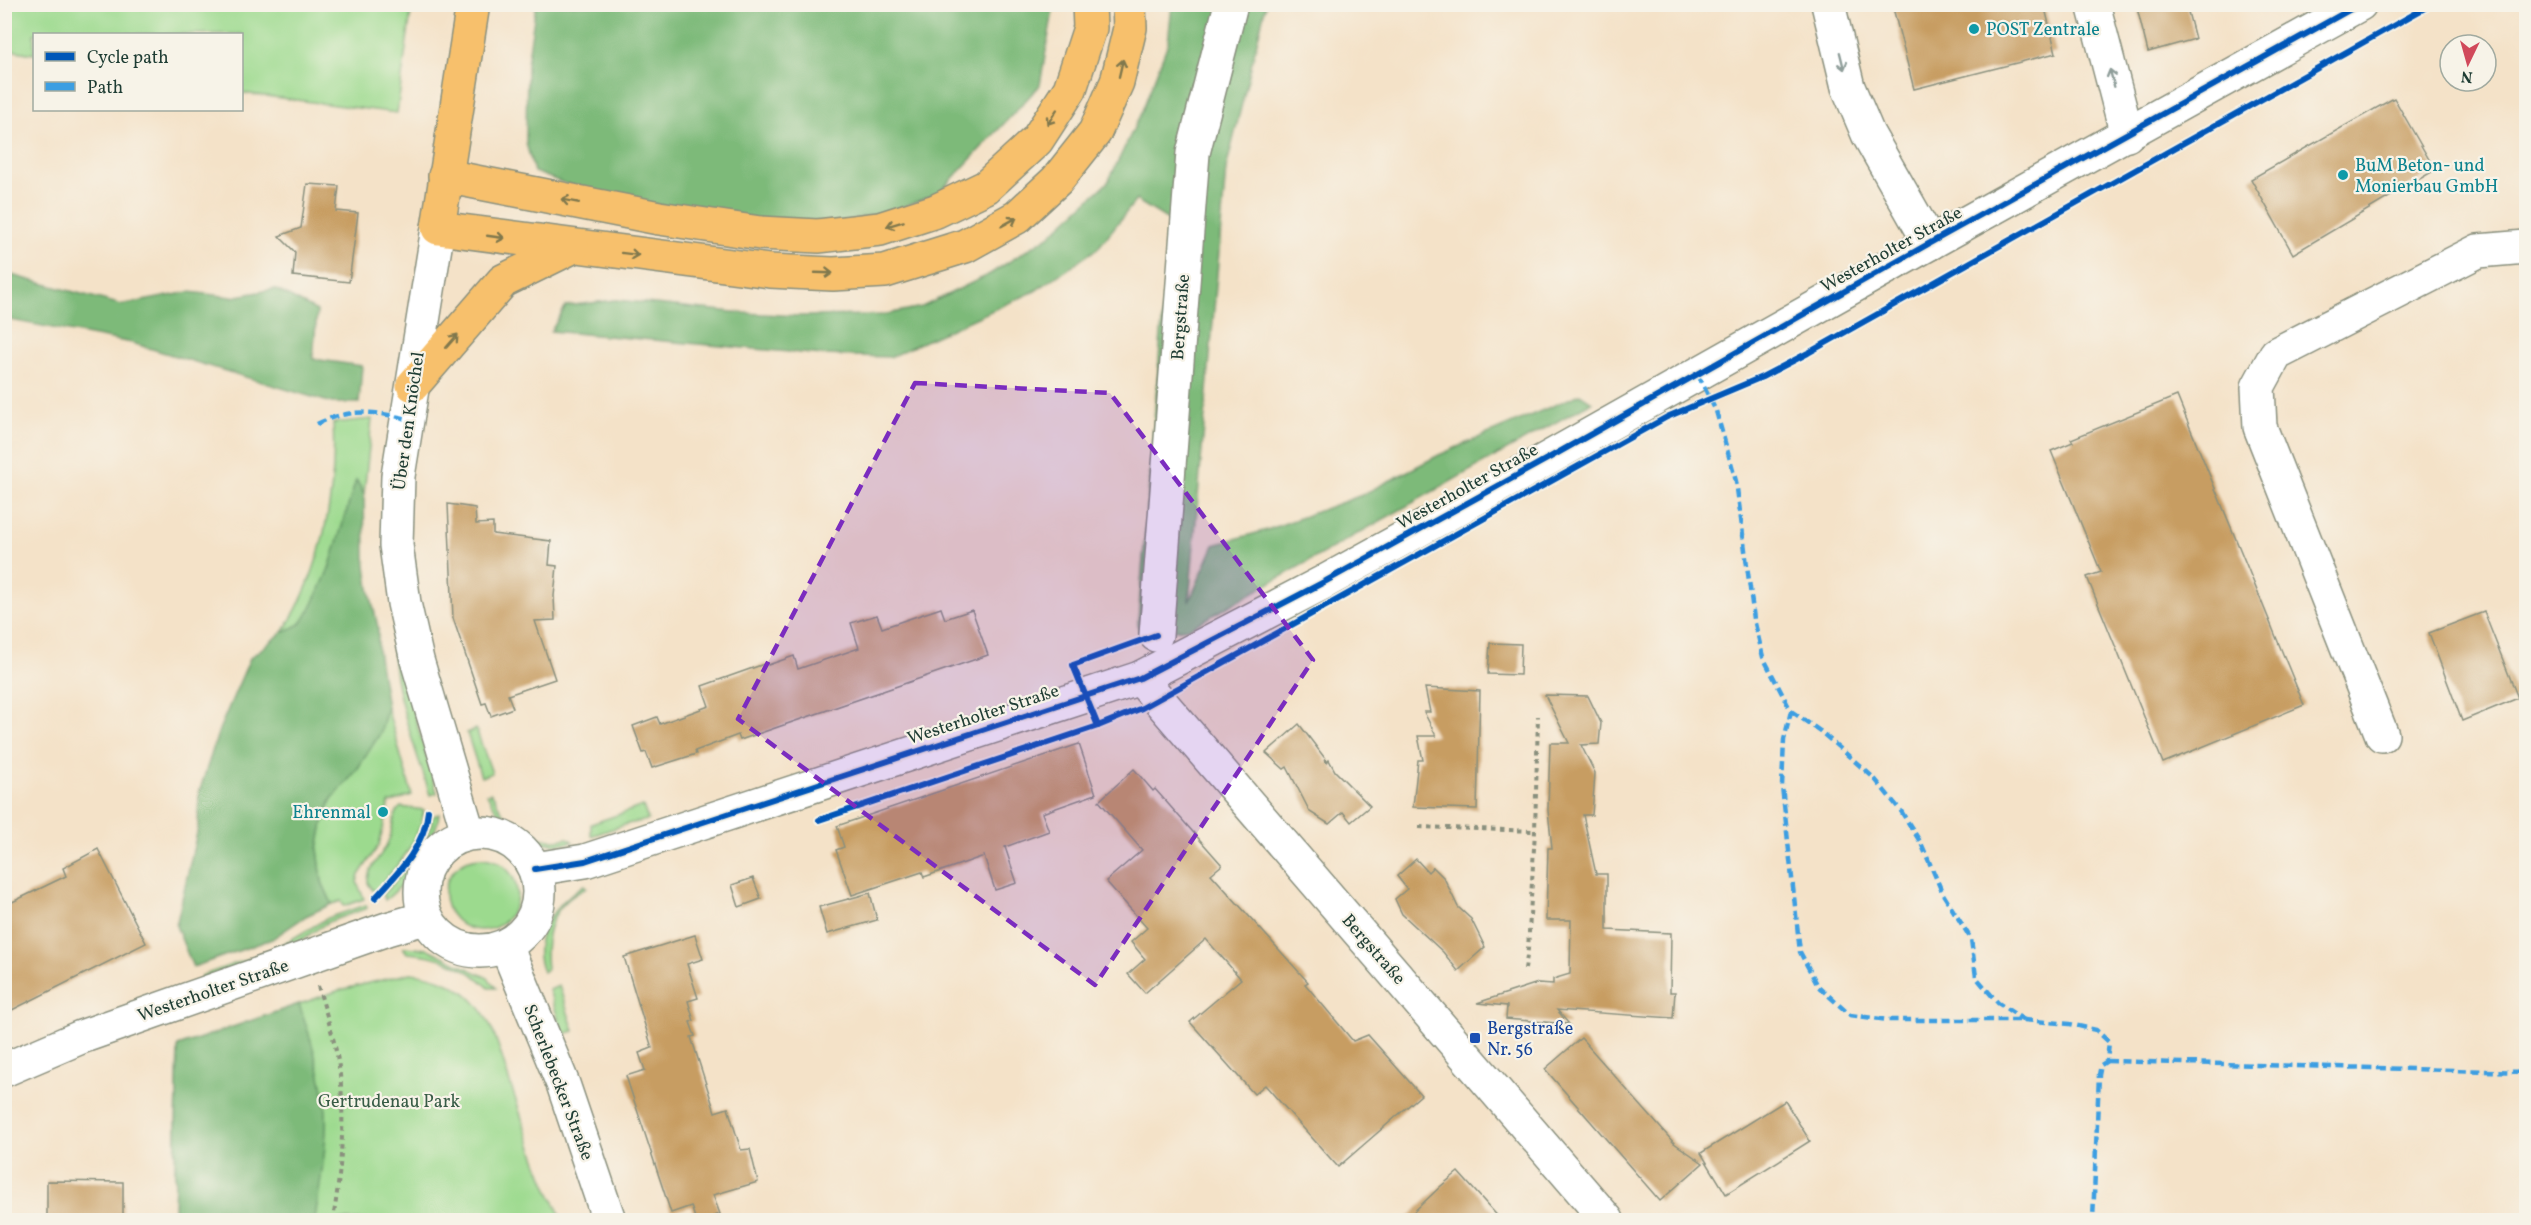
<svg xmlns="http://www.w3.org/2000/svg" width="2531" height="1225" viewBox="0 0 2531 1225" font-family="Vollkorn,serif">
	<rect width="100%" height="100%" fill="#f7f3e8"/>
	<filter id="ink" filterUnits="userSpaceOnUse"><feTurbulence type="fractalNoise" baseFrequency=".0167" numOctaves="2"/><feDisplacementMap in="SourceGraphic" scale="12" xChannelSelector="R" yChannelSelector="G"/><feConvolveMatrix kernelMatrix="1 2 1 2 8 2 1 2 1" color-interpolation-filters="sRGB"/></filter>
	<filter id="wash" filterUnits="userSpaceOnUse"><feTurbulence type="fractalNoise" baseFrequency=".008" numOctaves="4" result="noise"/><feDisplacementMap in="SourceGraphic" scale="24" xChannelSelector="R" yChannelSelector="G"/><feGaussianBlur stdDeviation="1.35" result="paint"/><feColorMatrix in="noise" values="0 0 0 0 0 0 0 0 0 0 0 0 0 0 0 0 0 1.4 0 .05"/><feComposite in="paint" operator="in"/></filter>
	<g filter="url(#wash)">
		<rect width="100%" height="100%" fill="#f4e2c8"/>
		<g fill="#9cda8e" stroke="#5e8c61" stroke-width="1.5">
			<polygon points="4,5 5,4 412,5 397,113 242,93 242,34 34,34 34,54 5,49"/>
			<path d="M372 419 364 494 357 481C348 510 321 607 300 624 296 628 288 630 283 632 322 572 337 494 333 423Z"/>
			<path d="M393 628 412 707 437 793 430 795C414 742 389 684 393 628Z"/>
			<polygon points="387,707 412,795 389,803 379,845 359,875 357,882 364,899 344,906 341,901 332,904 322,882 318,849 323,823 331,800 356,771 381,732"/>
			<polygon points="476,729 492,773 481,777 467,733"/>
			<path d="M490 793C497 797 497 806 502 812 516 832 544 845 568 838L573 842C532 850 505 830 487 794Z"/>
			<polygon points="643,806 648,820 627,824 591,836 591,824"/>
			<path d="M401 807 424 810C419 842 398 866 377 889L373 891 368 883C367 867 382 857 388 842 393 832 392 813 401 807Z"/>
			<path d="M439 814C436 840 406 885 385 900L383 894C405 872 428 848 433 816Z"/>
			<circle cx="481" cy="894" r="36"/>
			<path d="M584 885 587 888C552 903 543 934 547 969L543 972C528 936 556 903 584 885Z"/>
			<polygon points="366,905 367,908 328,922 294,945 202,981 201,976 273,950 328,918"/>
			<path d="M403 947 428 949 488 978 496 988H489C468 967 437 954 407 953Z"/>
			<path d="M411 973C432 975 458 984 473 1000 494 1021 501 1056 510 1083 526 1129 540 1178 563 1220H174L178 1046 340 990Z"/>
			<polygon points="559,986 574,1031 563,1034 549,990"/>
		</g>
		<g fill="#7dba79" stroke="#4e7c56" stroke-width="1.5">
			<polygon points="536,5 1054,5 1040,85 939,193 892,211 835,223 772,221 604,198 534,172 526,143 527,64"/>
			<polygon points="1172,5 1266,5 1226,169 1189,602 1214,545 1267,530 1362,495 1439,455 1580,394 1592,402 1190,628 1139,635 1138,622 1170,221 1136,200 1098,248 1035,291 890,357 823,355 551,331 566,306 616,300 743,313 799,316 882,315 922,307 990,274 1049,236 1108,182 1142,111 1168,43"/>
			<polygon points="4,273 122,305 189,292 232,297 275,289 317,311 313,359 362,366 359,403 332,403 132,343 5,319"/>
			<polygon points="356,480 364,494 365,557 369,588 378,627 378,650 387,707 381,732 356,771 331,800 323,823 318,849 322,882 332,904 306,916 272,939 193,967 176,926 198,828 199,793 219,730 250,658 283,632 301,624 312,606 329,569"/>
			<path d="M299 1004C310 1035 320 1069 325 1102 330 1134 319 1187 315 1220H174L178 1046Z"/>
		</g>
		<g id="blocks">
			<g fill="#c79d62">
				<polygon points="1892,4 2044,4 2056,53 1914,89"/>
				<polygon points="2136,4 2186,4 2195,39 2148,52"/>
				<polygon points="2394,98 2435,170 2293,254 2251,179"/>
				<polygon points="307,184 339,186 336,211 358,213 349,282 293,276 295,252 279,236 301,228"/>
				<polygon points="2177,396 2304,705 2163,763 2087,577 2101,572 2051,451 2073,442 2071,439"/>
				<polygon points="448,504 475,508 476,524 493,523 493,534 551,541 549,565 557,566 554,596 555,620 535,621 555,679 508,695 513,708 491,716 486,703 482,704 453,618"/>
				<polygon points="941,608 945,619 972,610 988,655 740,740 738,735 695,751 696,754 652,768 646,752 643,753 633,726 657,717 660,724 709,706 702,686 767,663 768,665 794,656 798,669 859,648 851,623 877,615 882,628"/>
				<polygon points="2484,612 2518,698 2462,721 2429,633"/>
				<polygon points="1490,643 1521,644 1520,675 1488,674"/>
				<polygon points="1425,688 1480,691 1477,809 1413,807 1418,760 1423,760 1418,736 1436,736 1424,712 1430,712"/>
				<polygon points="1545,695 1588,696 1601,723 1599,744 1581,745 1595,773 1592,815 1583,815 1596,874 1607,874 1607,930 1671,933 1670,992 1675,992 1673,1018 1557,1010 1569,1024 1506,1019 1507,1006 1477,1003 1538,983 1553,984 1553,979 1570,974 1571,920 1546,920 1548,848 1552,848 1548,810 1550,743 1569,743"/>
				<polygon points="1299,724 1327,761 1324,760 1327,763 1329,760 1335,771 1370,806 1351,822 1343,812 1329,824 1310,812 1287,767 1284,769 1266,753"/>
				<polygon points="1079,744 1096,794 1042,813 1049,831 1005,847 1017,883 995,890 984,856 924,877 922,872 852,895 836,850 844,847 837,826"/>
				<polygon points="1134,769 1153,791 1155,789 1222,865 1211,874 1308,982 1305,984 1353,1041 1368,1035 1421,1095 1338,1167 1265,1085 1254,1094 1190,1022 1241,979 1206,939 1145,993 1128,974 1145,959 1131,942 1147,928 1106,881 1142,850 1099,801"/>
				<polygon points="98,849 146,943 4,1014 4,906 66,876 63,868"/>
				<polygon points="1416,859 1428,872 1433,867 1444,878 1458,907 1471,919 1485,947 1458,971 1443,952 1402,914 1395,899 1407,889 1397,876"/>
				<polygon points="753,878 761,899 739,907 732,885"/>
				<polygon points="870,893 877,920 827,934 819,907"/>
				<polygon points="695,935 703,959 687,964 698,998 688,1001 694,1021 690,1022 695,1036 691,1037 715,1112 728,1108 741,1150 750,1149 758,1182 713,1195 720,1214 701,1221 696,1221 691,1206 671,1213 626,1076 645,1070 639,1053 652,1048 624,957"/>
				<polygon points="1581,1038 1674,1143 1703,1163 1660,1201 1545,1069"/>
				<polygon points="1785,1101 1810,1141 1726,1194 1701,1153"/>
				<polygon points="1458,1172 1502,1221 1404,1221 1441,1186"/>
				<polygon points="47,1181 123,1182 123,1221 47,1221"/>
			</g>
		</g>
	</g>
	<g filter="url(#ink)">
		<use href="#blocks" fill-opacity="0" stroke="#8a907e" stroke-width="1.5"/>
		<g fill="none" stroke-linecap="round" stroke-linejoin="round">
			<defs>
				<g id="minor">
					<polyline points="1828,4 1848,87 1868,134 1930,243"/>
					<polyline points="2093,4 2127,135"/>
					<polyline points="438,228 398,476 396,545 404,603 417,660 468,832"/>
					<polyline points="1156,635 1193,153 1231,4"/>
					<polyline points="1140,678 1607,1220"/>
					<polyline points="2382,735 2260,427 2258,387 2276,354 2478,251 2526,247"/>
					<circle cx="480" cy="892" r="59"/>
					<polyline points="535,869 585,861 1140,678 1326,581 1547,459 1930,243 2360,4"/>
					<polyline points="506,946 563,1084 609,1220"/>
					<polyline points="4,1070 81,1037 387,929 425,918"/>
				</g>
				<g id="major">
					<polyline points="473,4 438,228 770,271 833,274 885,271 965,246 1017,217 1057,180 1095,132 1117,82 1130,28 1129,4"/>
					<polyline points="445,176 659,218 760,233 818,236 880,229 936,211 986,187 1037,140 1070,89 1090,28 1089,4"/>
					<polyline points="413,385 503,281 572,247"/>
				</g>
			</defs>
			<use href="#minor" stroke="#8a907e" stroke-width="36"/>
			<use href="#major" stroke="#8a907e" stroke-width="36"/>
			<g stroke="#8a907e" stroke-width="4" stroke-dasharray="4.5 4.5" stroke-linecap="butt">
				<polyline points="1419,827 1535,831"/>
				<polyline points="1525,969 1528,949 1535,831 1538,716"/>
				<path d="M318 986C326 1013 335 1040 339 1067 346 1117 341 1171 333 1220"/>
			</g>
			<use href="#minor" stroke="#fff" stroke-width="33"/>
			<use href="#major" stroke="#f7c06c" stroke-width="33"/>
			<g stroke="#3c9ee2" stroke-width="4.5" stroke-dasharray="9 4.5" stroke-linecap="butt">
				<polyline points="1698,375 1716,411 1736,481 1754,619 1763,657 1791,711 1784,740 1782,786 1800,952 1818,986 1850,1015 1888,1020 2024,1020 2070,1024 2096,1030 2109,1042 2107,1061 2101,1065 2099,1075 2093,1220"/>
				<path d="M317 424C350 408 373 411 408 419"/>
				<polyline points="1791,711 1820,731 1874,778 1901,811 1921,843 1943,894 1971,939 1976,977 1998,1003 2024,1020"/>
				<polyline points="2107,1061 2526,1072"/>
			</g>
			<defs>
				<g id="cycleway">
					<polyline points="1098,726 1073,665 1156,635"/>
					<polyline points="819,820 1098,726 1142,708 1667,417 1762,377 1808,353 2432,4"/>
					<polyline points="535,869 585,861 1140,678 1326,581 1547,459 1930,243 2360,4"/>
					<path d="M375 898C398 873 425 846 428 811"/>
				</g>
			</defs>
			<use href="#cycleway" stroke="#f7f3e8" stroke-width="10"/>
			<use href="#cycleway" stroke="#0057b8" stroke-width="6"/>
		</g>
		<defs><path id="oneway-shaft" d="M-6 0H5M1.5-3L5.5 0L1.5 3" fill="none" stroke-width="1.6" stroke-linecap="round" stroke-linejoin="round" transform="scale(1.5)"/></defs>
		<g stroke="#8f9e9a">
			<use href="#oneway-shaft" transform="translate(1842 61) rotate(76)"/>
			<use href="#oneway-shaft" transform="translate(2112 78) rotate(-105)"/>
		</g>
		<g stroke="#80784d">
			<use href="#oneway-shaft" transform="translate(1121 68) rotate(-77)"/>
			<use href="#oneway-shaft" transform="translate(1052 117) rotate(123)"/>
			<use href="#oneway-shaft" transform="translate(570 201) rotate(-169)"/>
			<use href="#oneway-shaft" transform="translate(1009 222) rotate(-29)"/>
			<use href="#oneway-shaft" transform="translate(895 224) rotate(163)"/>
			<use href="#oneway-shaft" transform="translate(496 237) rotate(8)"/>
			<use href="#oneway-shaft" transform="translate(630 254) rotate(7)"/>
			<use href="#oneway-shaft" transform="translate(824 273) rotate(2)"/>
			<use href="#oneway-shaft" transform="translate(452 341) rotate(-49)"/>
		</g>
	</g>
	<path fill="#7b2cbf" fill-opacity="0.2" stroke="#7b2cbf" stroke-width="4.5" stroke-dasharray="12 8" stroke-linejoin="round" d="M915 383 1110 393 1313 660 1095 985 738 719Z"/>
	<g fill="#0f9aa8" stroke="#f7f3e8" stroke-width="2">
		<circle cx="1974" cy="29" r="6"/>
		<circle cx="2343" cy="175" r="6"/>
		<circle cx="383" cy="812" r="6"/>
	</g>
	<rect fill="#1a4fb4" stroke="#f7f3e8" stroke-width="2" x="1469" y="1032" width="12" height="12" rx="3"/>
	<g text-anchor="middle" stroke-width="4.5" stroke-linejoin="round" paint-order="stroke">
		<g font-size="18" fill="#0d838f" stroke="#f7f3e8" text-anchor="start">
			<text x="1986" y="35">POST Zentrale</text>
			<text x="2355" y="171">BuM Beton- und<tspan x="2355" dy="21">Monierbau GmbH</tspan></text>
			<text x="371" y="818" text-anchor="end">Ehrenmal</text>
		</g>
		<g font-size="18" fill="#1f3d34" stroke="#f7f3e8">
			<text transform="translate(1891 249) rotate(-29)" y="6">Westerholter Straße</text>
			<text transform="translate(1180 317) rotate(-86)" y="6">Bergstraße</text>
			<text transform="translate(408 421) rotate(-82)" y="6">Über den Knöchel</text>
			<text transform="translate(1467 486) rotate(-29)" y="6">Westerholter Straße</text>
			<text transform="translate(983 714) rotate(-18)" y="6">Westerholter Straße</text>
			<text transform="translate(1374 949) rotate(49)" y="6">Bergstraße</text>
			<text transform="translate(213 990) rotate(-19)" y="6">Westerholter Straße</text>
			<text transform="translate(559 1082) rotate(69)" y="6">Scherlebecker Straße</text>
		</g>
		<g font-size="18" fill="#164399" stroke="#f7f3e8" text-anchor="start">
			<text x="1487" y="1034">Bergstraße<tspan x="1487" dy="21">Nr. 56</tspan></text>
		</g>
		<g font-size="18" fill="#385c46" stroke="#f7f3e8">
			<text x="389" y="1107">Gertrudenau Park</text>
		</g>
	</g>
	<rect width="2531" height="1225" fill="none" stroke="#f7f3e8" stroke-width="24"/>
	<rect x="33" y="33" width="210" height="78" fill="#f7f3e8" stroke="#a1aaa0" stroke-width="1.5"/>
	<rect x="45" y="52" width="30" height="9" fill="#0057b8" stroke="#a1aaa0" stroke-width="1.5"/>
	<text x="87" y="63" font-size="18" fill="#1f3d34">Cycle path</text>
	<rect x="45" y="82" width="30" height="9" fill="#3c9ee2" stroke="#a1aaa0" stroke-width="1.5"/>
	<text x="87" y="93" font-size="18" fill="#1f3d34">Path</text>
	<g transform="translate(2468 63) rotate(185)"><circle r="28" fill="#f7f3e8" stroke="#a1aaa0" stroke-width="1.5"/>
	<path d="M0-4.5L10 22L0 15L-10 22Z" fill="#d1495b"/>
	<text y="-9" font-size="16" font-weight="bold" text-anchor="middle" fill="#1f3d34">N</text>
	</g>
</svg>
